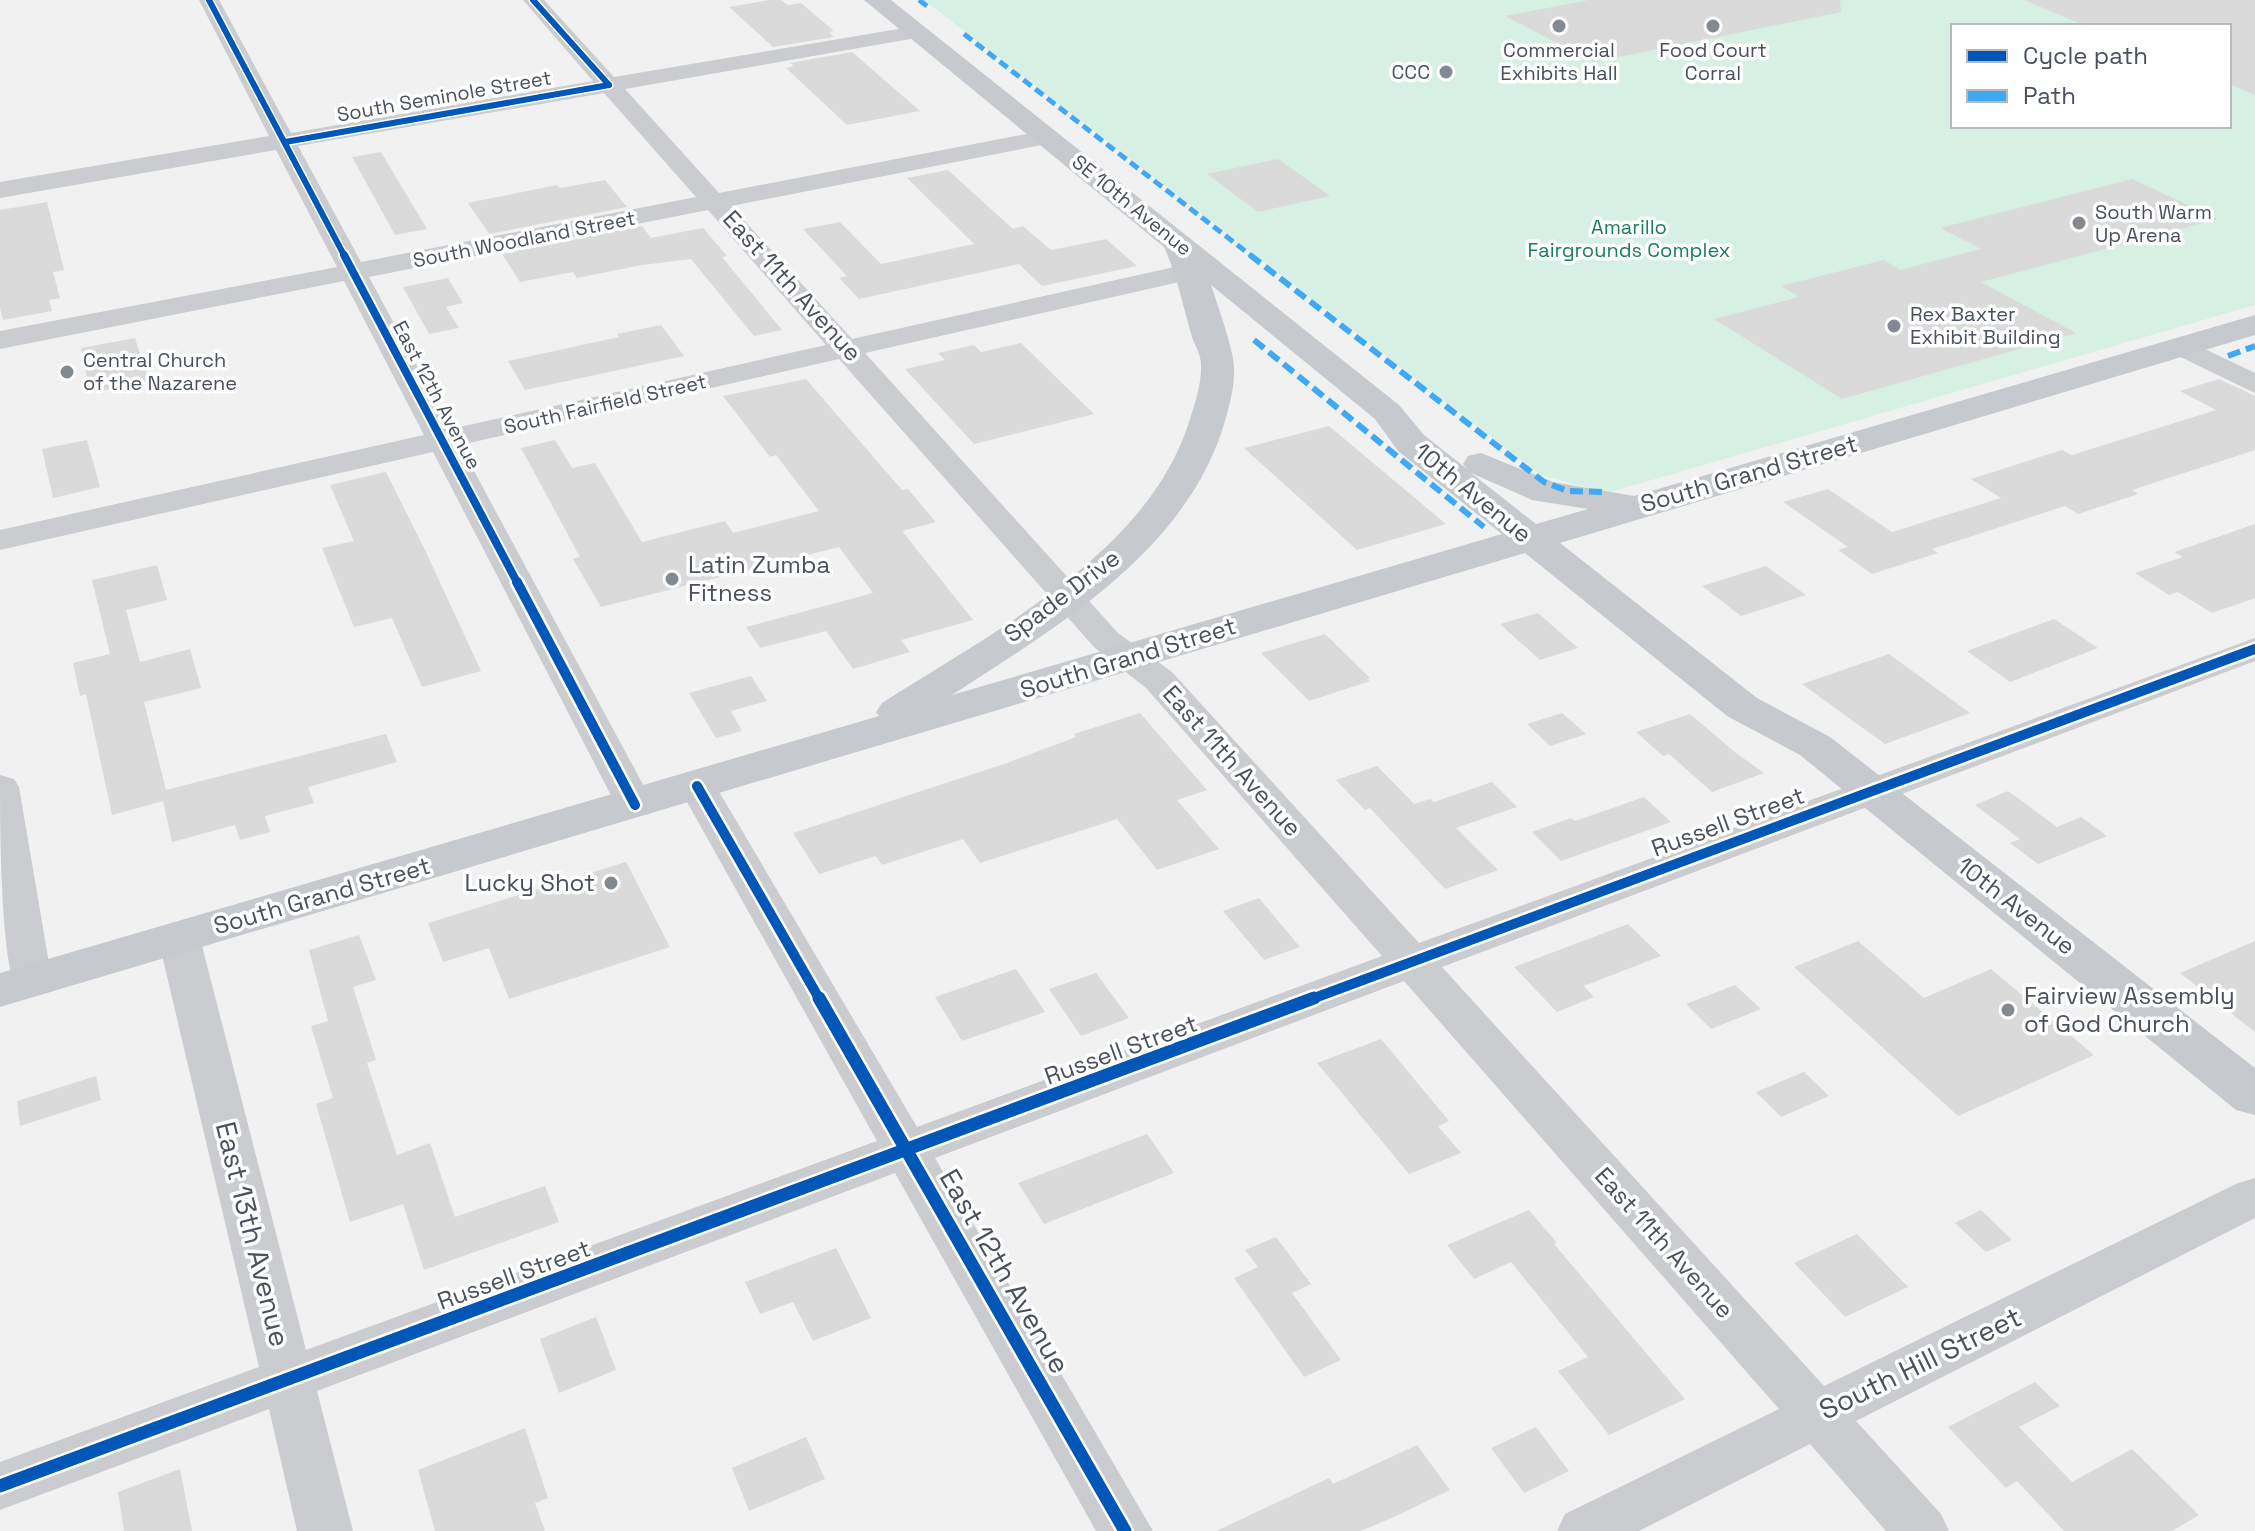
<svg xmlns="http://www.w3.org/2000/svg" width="2255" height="1531" viewBox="0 0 2255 1531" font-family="'Space Grotesk',sans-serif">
	<rect width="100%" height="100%" fill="#f1f1f1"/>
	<path fill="#d6f0e3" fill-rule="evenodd" d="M924 0H2255V305L1607 493 1541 475ZM1953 26H2229V126H1953Z"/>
	<g fill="#dadadb">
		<polygon points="769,0 781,0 788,5 801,3 834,31 829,32 834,37 773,47 729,7"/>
		<polygon points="1589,0 1840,0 1841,12 1594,62 1505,16"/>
		<polygon points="2024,0 2255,0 2255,95 2229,84 2229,26 2086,26"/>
		<polygon points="852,52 920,111 847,125 786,68 794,66 790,63"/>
		<polygon points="381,152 427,229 395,235 352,157"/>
		<polygon points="1278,159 1330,196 1258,212 1207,174"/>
		<polygon points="948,170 1013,229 1023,226 1051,250 1106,239 1137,266 1042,286 1019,264 859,299 839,278 847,276 803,229 840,222 881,264 974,244 907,178"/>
		<polygon points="2132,179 2218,219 1981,282 2076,333 1842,399 1714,319 1799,297 1781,286 1884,260 1900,270 1981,249 1940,228"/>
		<polygon points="605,180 627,207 489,234 468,203 557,185 560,188"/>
		<polygon points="47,202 64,270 53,272 60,298 49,300 52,311 3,320 0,308 0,210"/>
		<polygon points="642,226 651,238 703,228 727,256 722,257 782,330 754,336 691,259 642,265 577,278 573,272 520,282 502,254"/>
		<polygon points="448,278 463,303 446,307 459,328 429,334 403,287"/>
		<polygon points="661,325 684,356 525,390 508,361 619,337 617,334"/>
		<polygon points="135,338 149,381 90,393 81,348"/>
		<polygon points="1021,343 1094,414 974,444 905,369 945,360 938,353 974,345 981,352"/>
		<polygon points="806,379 902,490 908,489 936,522 902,531 973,620 901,640 910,652 853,669 826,631 760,648 746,627 873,593 839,547 601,607 573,559 580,557 521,448 555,440 572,468 595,463 642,542 725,521 733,533 819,511 776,455 770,457 723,396"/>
		<polygon points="2219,379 2255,396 2255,450 2132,490 2138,494 2078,514 2065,506 1932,549 1938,553 1872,574 1838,550 1848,547 1783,502 1828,489 1892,532 2001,498 1971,479 2062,450 2072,455 2216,410 2180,391"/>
		<polygon points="1329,426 1446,524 1357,550 1244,448"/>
		<polygon points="87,440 100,487 53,498 42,449"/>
		<polygon points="386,472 425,550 481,671 422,687 392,618 354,627 322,548 354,541 330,485"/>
		<polygon points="2255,524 2255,598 2212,613 2178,592 2169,595 2135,573 2183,557 2174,552"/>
		<polygon points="157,565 167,600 126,610 140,662 190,649 201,688 144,702 166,790 386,734 397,762 308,787 314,803 265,816 270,832 240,840 235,825 172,842 163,801 112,815 86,694 80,696 73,663 110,654 92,580"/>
		<polygon points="1766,566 1806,595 1741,616 1702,586"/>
		<polygon points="1538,613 1578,648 1540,660 1500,624"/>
		<polygon points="2054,619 2098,648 2010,682 1967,651"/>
		<polygon points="1325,634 1370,678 1367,679 1370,681 1309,701 1261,653"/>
		<polygon points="1889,654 1970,713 1885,744 1802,684"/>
		<polygon points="751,676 767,701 731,711 742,731 716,738 689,693"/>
		<polygon points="1140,713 1207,790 1177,800 1219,849 1157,870 1117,819 980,863 963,839 882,865 876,856 819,874 793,833 1007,763 1076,737 1074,734"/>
		<polygon points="1562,713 1586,734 1550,746 1527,724"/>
		<polygon points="1690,714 1736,753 1764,773 1712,792 1669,754 1663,756 1636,732"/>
		<polygon points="1377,766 1414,804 1430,799 1434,802 1492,782 1517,807 1456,828 1498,870 1445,889 1370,808 1365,810 1336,780"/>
		<polygon points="2008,791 2057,827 2081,817 2107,836 2038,864 2010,843 2020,839 1975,805"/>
		<polygon points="1644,797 1671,822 1561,861 1532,832 1571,818 1575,821"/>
		<polygon points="626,862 670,947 509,999 489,948 443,962 428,923"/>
		<polygon points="1259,898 1300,947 1264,960 1223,911"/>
		<polygon points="1628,924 1661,956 1584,986 1594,997 1557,1012 1514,967"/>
		<polygon points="359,935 376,980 353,987 376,1060 367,1063 397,1155 430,1143 455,1217 545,1186 559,1222 424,1270 403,1204 350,1222 316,1104 333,1098 311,1026 328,1021 309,950"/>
		<polygon points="1858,941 1924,998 1991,969 2094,1055 1958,1116 1794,967"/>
		<polygon points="2255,941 2255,1032 2180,973"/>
		<polygon points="1016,969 1045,1012 962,1041 935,997"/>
		<polygon points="1096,973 1129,1018 1081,1036 1049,989"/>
		<polygon points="1735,985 1761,1009 1711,1029 1686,1004"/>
		<polygon points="1381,1039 1449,1121 1438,1126 1461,1153 1409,1174 1317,1063"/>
		<polygon points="1804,1072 1829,1096 1781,1117 1756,1092"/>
		<polygon points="96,1076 101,1100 20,1126 17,1101"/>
		<polygon points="1147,1134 1174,1173 1044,1224 1018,1183"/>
		<polygon points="1529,1210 1557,1243 1554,1244 1685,1399 1609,1435 1558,1371 1588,1357 1511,1262 1474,1279 1447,1245"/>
		<polygon points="1981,1210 2012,1240 1986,1252 1955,1223"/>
		<polygon points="1857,1234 1908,1287 1845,1317 1794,1263"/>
		<polygon points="1276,1237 1311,1284 1292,1293 1341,1360 1304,1377 1234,1278 1258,1267 1245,1250"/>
		<polygon points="836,1248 871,1318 813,1341 793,1302 760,1314 745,1282"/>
		<polygon points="596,1317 616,1370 559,1393 540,1339"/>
		<polygon points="2035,1382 2060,1406 2019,1427 2072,1482 2132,1449 2199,1515 2172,1531 2064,1531 2017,1481 2006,1488 1948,1427"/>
		<polygon points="1536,1427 1569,1471 1524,1493 1491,1448"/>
		<polygon points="525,1428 548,1498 535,1503 545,1531 435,1531 418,1470"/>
		<polygon points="806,1437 825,1479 749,1511 732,1468"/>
		<polygon points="1417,1445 1450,1490 1396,1516 1361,1531 1216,1531 1329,1478 1333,1484"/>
		<polygon points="180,1469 192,1531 124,1531 118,1492"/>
	</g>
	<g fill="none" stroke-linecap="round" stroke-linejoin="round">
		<g fill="#cbcccf" fill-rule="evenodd">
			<path d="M199 0H219L291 133 593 81 523 0H544L614 77 916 26 924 27 927 32 916 38 625 89 719 193 1047 130 1055 132 1059 137 1055 142 1047 144 731 206 852 339 1210 259 1219 261 1223 267 1219 273 865 353 1118 633 1172 672 1419 943 2255 638V661L1442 967 1824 1386 2238 1183 2255 1178V1218L1856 1421 1941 1514 1949 1531H1886L1810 1444 1639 1531H1557L1565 1514 1779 1409 1404 981 935 1158 1153 1531H1096L895 1173 317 1391 353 1531H297L269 1409 0 1510V1462L259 1367 158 938 164 928 179 924 194 928 200 938 306 1350 877 1141 678 786 683 778 697 774 711 778 917 1127 1382 956 1146 688 1094 647 839 359 460 445 654 805 649 814 635 817 621 814 616 805 433 452 0 550V530L424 435 344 281 0 349V331L337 267 276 150 0 198V182L269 136ZM604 93 696 197 361 262 298 146ZM708 210 826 345 451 429 369 277Z"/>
			<polygon points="2182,338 2255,373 2255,393 2172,353 2168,347 2172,341"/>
			<path d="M0 775 14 779 19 787 52 981 46 992 31 996 16 992C0 951 0 826 0 775Z"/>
		</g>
		<path fill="#c6cace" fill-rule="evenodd" d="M864 0H891L1399 405 1424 435 1467 469 1463 464 1468 456 1481 453 1553 482 1634 496 2255 315V335L1560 543 1757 698 1830 737 2255 1068V1115L2236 1110 1800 755 1727 716 1525 553 0 1007V973L879 716 876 712 882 703C991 633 1148 553 1189 422 1195 403 1202 383 1201 363 1200 354 1196 347 1193 340 1183 308 1178 277 1164 247ZM1211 285 1375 419 1398 451 1502 534 952 695C1058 626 1188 550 1225 421 1230 403 1235 385 1234 367 1234 351 1217 303 1211 285ZM1471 473 1532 500 1588 509 1536 524Z"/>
		<g stroke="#3fa9f5" stroke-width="5" stroke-dasharray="10 5" stroke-linecap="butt">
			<polyline points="919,0 931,9"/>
			<polyline points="964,34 1253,257"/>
		</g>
		<g stroke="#3fa9f5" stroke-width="6" stroke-dasharray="13 6" stroke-linecap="butt">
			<polyline points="1250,255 1544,482 1568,491 1602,492"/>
			<polyline points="1254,340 1484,527"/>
			<polyline points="2228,356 2255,346"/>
		</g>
		<defs>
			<g id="cycleway-far3">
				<polyline points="209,0 345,257"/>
				<polyline points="533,0 609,85"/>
				<polyline points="285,142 609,85"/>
			</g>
			<polyline id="cycleway-far2" points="344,255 518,584"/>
			<g id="cycleway-far1">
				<polyline points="517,582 635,805"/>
				<polyline points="697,786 820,1000"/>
				<polyline points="1309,1000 2255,649"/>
			</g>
			<g id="cycleway">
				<polyline points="819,998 1125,1531"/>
				<polyline points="0,1486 1314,998"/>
			</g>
		</defs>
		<use href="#cycleway-far3" stroke="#fff" stroke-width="9"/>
		<use href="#cycleway-far2" stroke="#fff" stroke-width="12"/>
		<use href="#cycleway-far1" stroke="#fff" stroke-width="15"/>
		<use href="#cycleway" stroke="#fff" stroke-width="18"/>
		<use href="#cycleway-far3" stroke="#0057b8" stroke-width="6"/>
		<use href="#cycleway-far2" stroke="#0057b8" stroke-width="8"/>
		<use href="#cycleway-far1" stroke="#0057b8" stroke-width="10"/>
		<use href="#cycleway" stroke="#0057b8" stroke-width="13"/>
	</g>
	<g fill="#838991" stroke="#fff" stroke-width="3">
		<circle cx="1559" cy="26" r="8"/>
		<circle cx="1713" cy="26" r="8"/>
		<circle cx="1446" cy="72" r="8"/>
		<circle cx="2079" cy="223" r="8"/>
		<circle cx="1894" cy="326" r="8"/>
		<circle cx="67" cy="372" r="8"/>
		<circle cx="672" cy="579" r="8"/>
		<circle cx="611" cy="883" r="8"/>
		<circle cx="2008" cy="1010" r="8"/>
	</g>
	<g text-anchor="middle" stroke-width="7" stroke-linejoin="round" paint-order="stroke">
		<g font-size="20" fill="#48515d" stroke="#fff" text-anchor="start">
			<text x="1559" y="57" text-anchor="middle">Commercial<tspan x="1559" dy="23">Exhibits Hall</tspan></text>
			<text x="1713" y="57" text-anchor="middle">Food Court<tspan x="1713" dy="23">Corral</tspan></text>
			<text x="1430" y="79" text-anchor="end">CCC</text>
			<text x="2095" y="219">South Warm<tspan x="2095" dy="23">Up Arena</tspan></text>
			<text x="1910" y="321">Rex Baxter<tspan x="1910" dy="23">Exhibit Building</tspan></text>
			<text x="83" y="367">Central Church<tspan x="83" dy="23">of the Nazarene</tspan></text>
		</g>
		<g font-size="20" fill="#48515d" stroke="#fff">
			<text transform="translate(444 96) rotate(-10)" y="7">South Seminole Street</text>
			<text transform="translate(1132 205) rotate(39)" y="7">SE 10th Avenue</text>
			<text transform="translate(524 239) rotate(-11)" y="7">South Woodland Street</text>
			<text transform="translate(437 395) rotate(62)" y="7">East 12th Avenue</text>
			<text transform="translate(605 404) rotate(-13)" y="7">South Fairfield Street</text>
		</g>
		<g font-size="20" fill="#187f56" stroke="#fff">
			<text x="1629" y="234">Amarillo<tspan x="1629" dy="23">Fairgrounds Complex</tspan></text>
		</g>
		<g font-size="24" fill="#48515d" stroke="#fff">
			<text transform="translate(792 286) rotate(48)" y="8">East 11th Avenue</text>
			<text transform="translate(1749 474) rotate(-16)" y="8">South Grand Street</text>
			<text transform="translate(1473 493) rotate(39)" y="8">10th Avenue</text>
			<text transform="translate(1062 596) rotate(-37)" y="8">Spade Drive</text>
			<text transform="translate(1128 658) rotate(-17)" y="8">South Grand Street</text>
			<text transform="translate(1232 761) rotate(48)" y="8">East 11th Avenue</text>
			<text transform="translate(1728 822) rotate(-20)" y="8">Russell Street</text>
			<text transform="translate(322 896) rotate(-16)" y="8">South Grand Street</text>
			<text transform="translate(2016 906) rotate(38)" y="8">10th Avenue</text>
			<text transform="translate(1121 1050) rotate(-20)" y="8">Russell Street</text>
			<text transform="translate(1664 1243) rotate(48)" y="8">East 11th Avenue</text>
			<text transform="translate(514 1275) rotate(-20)" y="8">Russell Street</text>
		</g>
		<g font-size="24" fill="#48515d" stroke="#fff" text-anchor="start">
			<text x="688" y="573">Latin Zumba<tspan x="688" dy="28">Fitness</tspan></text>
			<text x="595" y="891" text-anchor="end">Lucky Shot</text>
			<text x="2024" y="1004">Fairview Assembly<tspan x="2024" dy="28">of God Church</tspan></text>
		</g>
		<g font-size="28" fill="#48515d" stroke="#fff">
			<text transform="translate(253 1234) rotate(76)" y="10">East 13th Avenue</text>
			<text transform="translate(1005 1271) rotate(60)" y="10">East 12th Avenue</text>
			<text transform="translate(1920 1363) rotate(-26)" y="10">South Hill Street</text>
		</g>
	</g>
	<rect x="1951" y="24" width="280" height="104" fill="#ffffff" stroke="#b6b9be" stroke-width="2"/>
	<rect x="1967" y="50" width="40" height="12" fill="#0057b8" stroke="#b6b9be" stroke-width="2"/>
	<text x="2023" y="64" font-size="24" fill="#48515d">Cycle path</text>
	<rect x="1967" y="90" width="40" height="12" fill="#3fa9f5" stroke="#b6b9be" stroke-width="2"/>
	<text x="2023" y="104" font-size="24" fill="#48515d">Path</text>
</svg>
